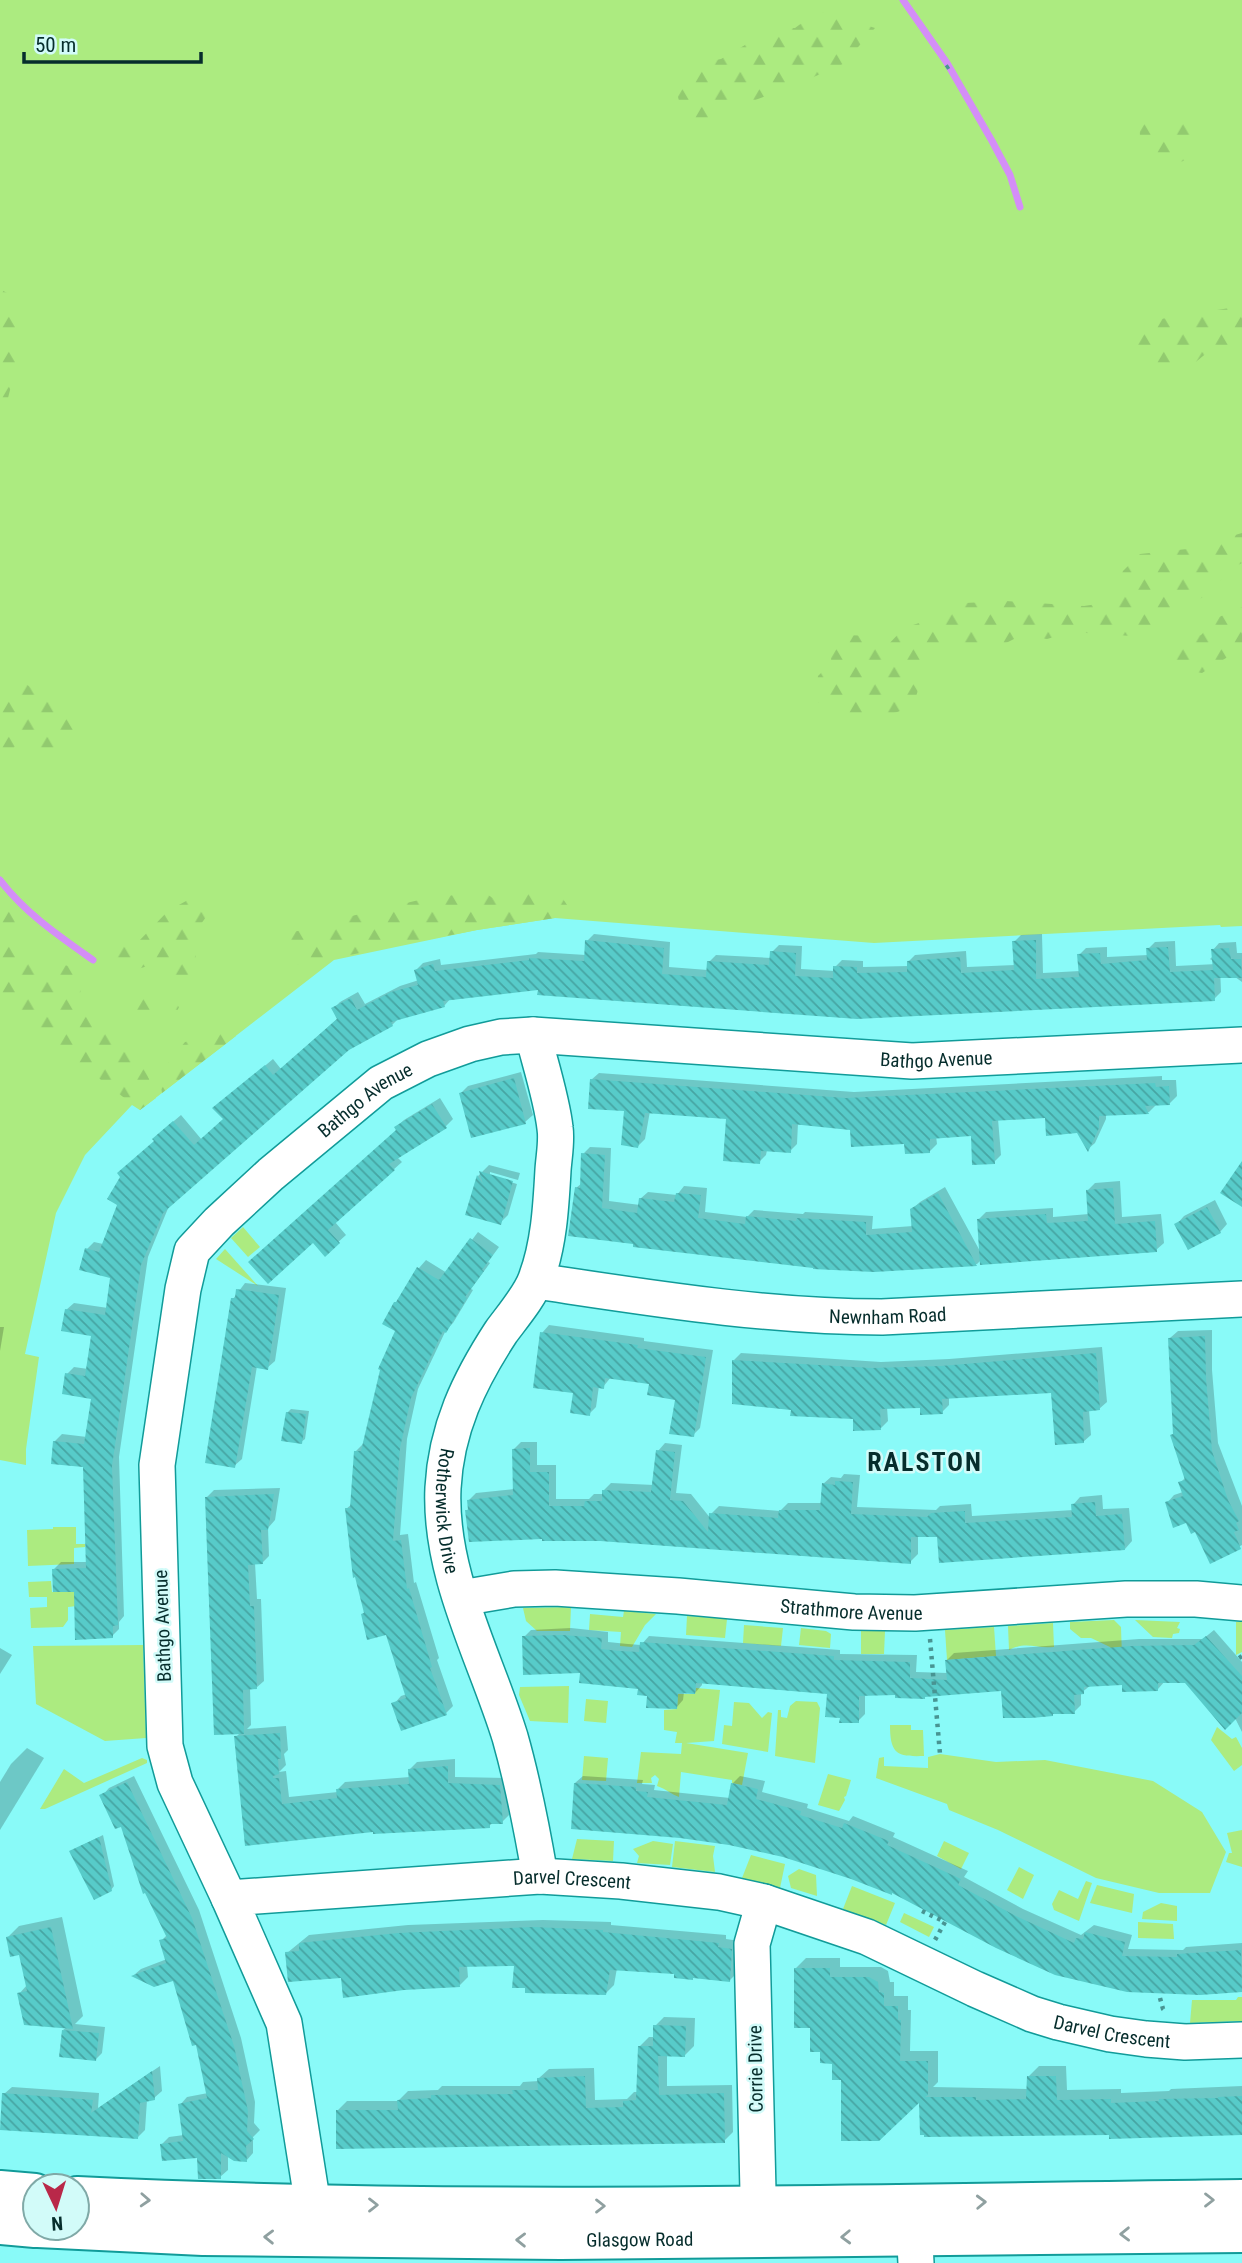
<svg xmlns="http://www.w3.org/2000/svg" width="1242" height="2263" viewBox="0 0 1242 2263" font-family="'Roboto Condensed',sans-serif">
	<defs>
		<pattern id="forest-firs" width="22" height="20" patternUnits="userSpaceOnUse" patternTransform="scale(1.75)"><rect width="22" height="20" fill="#aceb80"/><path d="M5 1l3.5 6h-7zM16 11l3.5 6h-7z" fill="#92ca6f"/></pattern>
		<pattern id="building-back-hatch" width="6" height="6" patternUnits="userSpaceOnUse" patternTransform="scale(1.75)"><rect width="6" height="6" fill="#57cbc9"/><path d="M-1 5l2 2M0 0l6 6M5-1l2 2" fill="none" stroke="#46a5a3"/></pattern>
	</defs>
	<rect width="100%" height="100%" fill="#89faf8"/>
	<g fill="#aceb80">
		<polygon points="0,0 1242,0 1242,926 1221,927 1220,925 874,943 555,918 477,930 334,960 140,1110 132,1105 85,1155 56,1213 25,1354 39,1357 26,1449 26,1465 0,1460"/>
		<polygon points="243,1227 260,1247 248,1257 231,1238"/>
		<polygon points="225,1249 258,1286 216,1259"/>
		<polygon points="53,1527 76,1527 76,1544 85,1544 85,1547 74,1548 74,1564 28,1566 27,1530 53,1529"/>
		<polygon points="51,1581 52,1592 76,1592 77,1606 68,1607 68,1620 63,1627 31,1628 30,1608 47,1607 47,1597 29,1597 28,1582"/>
		<polygon points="571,1607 570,1631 537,1631 526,1621 523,1608"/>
		<polygon points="624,1611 656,1614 645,1625 632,1647 620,1646 621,1632 589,1630 590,1614 623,1617"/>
		<polygon points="687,1616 727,1619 725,1638 686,1635"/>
		<polygon points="1114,1620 1121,1627 1122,1657 1116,1658 1110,1647 1091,1638 1081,1638 1070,1629 1070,1622"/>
		<polygon points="1135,1620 1180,1622 1177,1628 1180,1629 1179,1633 1173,1634 1172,1638 1153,1637"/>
		<polygon points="1236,1622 1242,1622 1242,1652 1236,1655"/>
		<path d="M1053 1623 1054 1647C1035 1649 1027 1641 1009 1650L1008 1626Z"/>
		<polygon points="744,1625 783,1628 781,1646 743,1643"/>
		<polygon points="994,1627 996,1656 947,1660 945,1630"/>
		<polygon points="801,1628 826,1631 831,1634 830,1648 799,1645"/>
		<polygon points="861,1631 885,1631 884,1654 861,1654"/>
		<polygon points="143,1645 146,1738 105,1741 36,1704 33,1646"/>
		<polygon points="569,1686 568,1723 530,1721 519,1695 520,1687"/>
		<path d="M696 1688 720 1690 714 1741 686 1743 748 1753 742 1785 732 1783V1780L681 1772 679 1797C671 1794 666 1789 657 1786L659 1779 655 1775 651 1778 652 1783H637L641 1752 681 1754 682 1743H675L677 1732 664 1730V1710L677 1709 678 1694H695Z"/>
		<polygon points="586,1699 608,1701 606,1723 584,1721"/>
		<polygon points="796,1701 817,1702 820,1708 815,1763 775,1756 778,1710 781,1710 781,1717 787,1718 790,1706"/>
		<polygon points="734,1702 749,1703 762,1718 768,1712 772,1713 768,1752 722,1744 724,1725 732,1726"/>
		<path d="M890 1725H911V1730H923L924 1756C897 1757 890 1754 890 1725Z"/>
		<polygon points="1217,1727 1232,1739 1236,1737 1242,1748 1242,1765 1234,1771 1211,1740"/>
		<polygon points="940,1754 996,1762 1045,1760 1153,1781 1202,1812 1226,1852 1210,1893 1159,1893 1096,1878 998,1830 949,1810 947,1804 876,1778 879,1758 884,1757 884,1766 928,1768 928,1757"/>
		<polygon points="584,1756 608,1758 606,1781 582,1780"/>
		<polygon points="142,1758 147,1760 147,1763 45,1809 40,1809 64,1769 84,1783"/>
		<polygon points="828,1774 851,1780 846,1796 844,1797 845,1800 839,1811 818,1805"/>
		<polygon points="1242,1830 1242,1867 1226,1862 1229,1853 1232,1853 1227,1833"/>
		<polygon points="577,1839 614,1841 613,1861 572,1859"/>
		<polygon points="653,1841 673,1844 670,1865 637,1863 639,1856 633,1849"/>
		<polygon points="675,1841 715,1846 713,1856 715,1872 672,1867"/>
		<polygon points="944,1841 969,1853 961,1869 937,1856"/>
		<polygon points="751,1855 785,1864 780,1888 742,1878"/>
		<polygon points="1019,1867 1034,1875 1023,1899 1007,1890"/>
		<polygon points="799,1869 816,1875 817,1896 791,1888 788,1876"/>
		<polygon points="1086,1881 1092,1883 1079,1921 1054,1910 1052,1904 1059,1890 1078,1899"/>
		<polygon points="1097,1885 1134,1894 1132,1913 1090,1903"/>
		<polygon points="852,1886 895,1903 886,1925 843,1909"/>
		<polygon points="1161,1903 1177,1906 1177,1921 1142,1919 1143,1912"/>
		<polygon points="904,1913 934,1927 929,1937 900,1922"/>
		<polygon points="1138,1922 1173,1924 1174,1939 1138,1938"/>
		<polygon points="1238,1997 1242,1997 1242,2021 1190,2023 1192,2000 1236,2000"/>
	</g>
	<g fill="url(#forest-firs)">
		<path d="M825 12 875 28 843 64 791 87 739 106 713 122 688 119C675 96 674 90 684 66L721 59 745 45 768 29 795 28 810 17Z"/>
		<path d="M1166 120 1187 121 1193 145 1188 159 1171 166 1154 167C1144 152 1138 141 1140 122Z"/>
		<polygon points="0,289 7,293 21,316 18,358 8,398 0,409"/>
		<polygon points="1242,306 1242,345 1209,351 1191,366 1169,373 1139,367 1129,346 1126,331 1142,322"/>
		<path d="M1242 533V563L1232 568 1207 594 1186 609 1156 622 1132 636 1071 632 1047 639 1022 635 1002 645 976 652 953 649 927 650C923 662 920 689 915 699 903 721 853 717 831 716L815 699 818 676 831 663V647L845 635 872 636 885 648 904 628 937 617 965 603 1005 601 1084 606 1110 602 1123 571 1140 554 1187 549Z"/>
		<polygon points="1242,607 1242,648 1202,673 1184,670 1167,656 1173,640 1201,635 1219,617"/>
		<polygon points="20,679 82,728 77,751 15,746 0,770 0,687"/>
		<polygon points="556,889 572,912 555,918 477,930 319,961 302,966 286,959 283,943 291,932 311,929 339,919 419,900 482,891 496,900 511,901 521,891 538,893"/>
		<polygon points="0,895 14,909 16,939 23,958 81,968 80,1004 113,1023 144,1065 156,1098 140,1110 0,1002"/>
		<path d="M195 896 209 913 195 932 196 963 183 983 166 973 147 966C124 974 121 973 101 959L99 947 137 943 168 911Z"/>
		<polygon points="146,994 169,997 179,1007 173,1020 155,1011 138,1017 126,1007 129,999"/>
		<polygon points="226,1032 236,1036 162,1093 160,1079 170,1060 185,1042"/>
	</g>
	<g fill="#0003">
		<polygon points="594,934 670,942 669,967 708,970 709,962 716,955 771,958 772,952 779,945 802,946 801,969 835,971 835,967 842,960 863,961 863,967 909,966 908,962 915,955 966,951 967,967 1015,965 1014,942 1021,935 1042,934 1043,973 1080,971 1079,955 1086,948 1107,947 1107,957 1148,955 1148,949 1155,942 1175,941 1176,966 1217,964 1210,959 1213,956 1213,950 1219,943 1236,942 1237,953 1242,953 1242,982 1220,966 1221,992 1214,999 540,988 451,998 444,1006 399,1018 392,1025 348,1049 169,1206 148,1257 119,1457 124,1616 119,1622 119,1629 112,1636 76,1590 54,1569 61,1562 87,1562 85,1466 55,1441 62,1434 87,1437 93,1397 67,1374 74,1367 88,1369 93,1334 66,1310 74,1303 108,1308 112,1277 87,1249 94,1242 103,1244 161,1132 181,1115 202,1140 225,1119 222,1102 273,1059 281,1069 338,1018 333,1009 340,1002 358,992 365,1004 400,986 419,980 416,970 423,963 440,959 441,965 536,954 538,952 586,955 587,941"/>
		<polygon points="521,1072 533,1115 525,1122 461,1093 468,1086"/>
		<polygon points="599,1073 854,1092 1162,1076 1162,1080 1176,1080 1177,1096 1170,1103 1157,1104 1149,1112 1106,1114 1106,1119 1095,1143 1088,1149 1078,1132 1046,1116 998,1119 1001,1155 994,1162 973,1134 936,1136 937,1144 930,1151 906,1142 851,1128 798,1123 797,1144 790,1151 767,1150 766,1155 759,1162 728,1117 650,1111 645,1139 638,1146 626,1109 591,1080"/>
		<polygon points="440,1098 453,1119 446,1126 397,1157 402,1162 335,1222 346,1235 325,1254 313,1241 398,1130 396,1127 404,1120"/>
		<polygon points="590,1147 611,1148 609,1201 640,1205 640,1199 648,1192 677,1195 684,1186 707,1188 705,1212 747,1217 754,1210 803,1214 805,1212 873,1216 872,1229 913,1226 912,1209 920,1202 945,1187 981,1253 978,1220 986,1212 1053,1208 1053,1217 1089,1214 1088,1190 1095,1183 1120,1181 1122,1217 1161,1214 1164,1243 1156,1250 982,1259 977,1264 874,1271 635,1246 576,1188 582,1183 583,1154"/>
		<polygon points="489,1165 520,1173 518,1180 490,1172 490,1176 517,1184 508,1215 500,1223 467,1213 478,1176"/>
		<polygon points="1215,1200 1227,1224 1220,1232 1177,1224 1184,1216"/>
		<polygon points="478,1232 499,1247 488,1262 490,1263 471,1289 473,1290 453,1323 446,1330 418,1389 407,1439 400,1535 408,1534 414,1583 416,1582 439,1658 437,1660 453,1706 446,1713 394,1704 401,1696 407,1694 387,1633 363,1614 365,1611 346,1509 352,1504 355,1452 363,1444 398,1330 400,1298 419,1268 426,1260 447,1273"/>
		<polygon points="245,1283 286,1288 275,1361 267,1368 257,1366 242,1459 234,1466 233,1299"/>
		<polygon points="549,1325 644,1338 644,1341 713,1350 700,1428 693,1435 677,1398 651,1382 611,1377 603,1387 599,1386 596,1407 589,1414 542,1333"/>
		<polygon points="0,1327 4,1327 0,1351"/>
		<polygon points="1212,1330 1212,1370 1218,1443 1242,1506 1242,1545 1211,1561 1196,1529 1167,1503 1174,1495 1183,1492 1180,1483 1186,1477 1172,1435 1175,1432 1170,1338 1178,1331"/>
		<polygon points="1102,1347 1107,1402 1099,1409 1089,1410 1091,1435 1083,1442 1052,1391 949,1397 949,1405 942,1412 921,1406 887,1407 888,1421 881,1428 855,1418 793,1408 734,1360 741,1353 881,1362 949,1359"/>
		<polygon points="291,1409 309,1411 305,1439 301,1442 288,1412"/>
		<polygon points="521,1442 537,1442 537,1465 556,1465 556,1499 589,1499 594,1494 604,1494 604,1490 611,1483 654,1485 658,1451 665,1443 682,1445 676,1493 691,1494 711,1519 711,1514 719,1506 780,1511 788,1503 822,1503 823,1484 831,1477 841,1478 844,1474 860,1475 857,1507 936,1510 940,1506 971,1504 972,1516 1074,1510 1073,1505 1080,1497 1102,1495 1103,1509 1129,1508 1132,1541 1125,1549 938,1535 918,1536 918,1554 910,1562 467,1510 470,1508 469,1500 476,1493 514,1489 513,1450"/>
		<polygon points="280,1488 275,1520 268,1528 269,1556 262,1563 255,1563 257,1599 261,1599 264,1681 256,1688 250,1688 251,1725 247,1729 286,1726 288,1750 284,1754 286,1765 279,1772 286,1771 289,1797 338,1792 338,1789 345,1782 410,1777 410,1769 417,1762 455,1759 455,1777 507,1778 509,1815 502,1822 494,1822 489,1826 375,1830 246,1844 236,1737 240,1733 207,1497 214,1490"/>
		<polygon points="571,1628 608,1632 608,1642 628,1644 641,1645 649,1636 840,1650 840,1654 917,1655 916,1672 948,1673 947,1660 954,1653 1139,1639 1203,1639 1214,1630 1242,1662 1242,1732 1235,1718 1186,1681 1165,1681 1158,1689 1124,1683 1091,1685 1081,1693 1081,1705 1074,1712 1003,1690 865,1694 865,1714 858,1721 829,1692 702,1682 702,1685 695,1693 684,1692 683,1700 676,1708 640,1687 582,1671 524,1637 531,1630"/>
		<polygon points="0,1648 12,1655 0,1674"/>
		<polygon points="27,1748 44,1758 0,1830 0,1782 11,1764"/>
		<polygon points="134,1776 199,1910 241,2038 255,2102 254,2123 260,2130 253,2137 253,2153 246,2161 228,2155 228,2170 220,2177 199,2156 162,2144 169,2137 184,2135 180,2105 187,2097 208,2093 197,2043 174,1979 134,1975 141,1969 167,1959 161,1941 167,1935 122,1825 102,1796 109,1788"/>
		<polygon points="583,1776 643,1780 642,1784 655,1785 654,1790 730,1798 733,1783 740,1776 765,1781 762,1792 808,1804 807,1808 849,1821 853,1816 895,1833 893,1837 968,1871 964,1877 1023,1909 1081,1935 1094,1925 1132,1935 1128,1949 1183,1950 1186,1947 1242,1943 1242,1990 1200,1993 575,1783"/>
		<polygon points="103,1835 114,1886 111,1890 71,1851"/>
		<polygon points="62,1917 83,2016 75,2024 105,2027 102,2053 96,2059 63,2030 67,2027 19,1994 27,1985 20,1953 7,1938 19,1926"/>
		<polygon points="543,1920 611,1922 611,1925 726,1935 726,1939 740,1941 738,1972 730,1980 676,1973 617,1968 614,1985 606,1993 515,1964 467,1965 468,1977 460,1985 342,1976 287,1953 309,1935 408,1925"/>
		<polygon points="806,1958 840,1958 840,1967 881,1967 888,1971 890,1982 894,1982 894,1996 908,1996 908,2010 911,2010 910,2051 938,2051 938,2082 933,2087 1028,2089 1028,2077 1039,2066 1066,2066 1067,2090 1121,2089 1121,2093 1169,2091 1171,2089 1242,2086 1242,2134 1111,2133 920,2099 843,2079 834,2062 822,2050 812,2026 795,1969"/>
		<polygon points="664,2017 695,2018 694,2046 684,2056 667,2055 667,2086 732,2085 733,2132 724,2141 338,2110 347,2101 398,2101 408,2091 438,2090 442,2086 520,2086 523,2082 539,2081 539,2078 549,2069 594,2068 595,2100 627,2099 634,2092 638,2092 639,2047 649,2037 655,2037 655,2026"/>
		<polygon points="160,2066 162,2091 154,2098 147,2100 145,2130 137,2138 4,2094 12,2087 99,2093 98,2108"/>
	</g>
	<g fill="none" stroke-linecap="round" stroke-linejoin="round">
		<g stroke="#d48ef7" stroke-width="7">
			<polyline points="903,0 947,63 992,141 1010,175 1020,207"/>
			<path d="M0 880C25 913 59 936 93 960"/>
		</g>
	</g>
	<g fill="url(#building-back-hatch)">
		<polygon points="585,940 664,948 662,974 706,977 707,961 769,965 770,951 796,953 795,976 833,978 833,966 857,967 857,973 907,972 907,961 960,957 961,973 1014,970 1012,941 1036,940 1036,979 1079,977 1077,954 1100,953 1101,964 1147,960 1146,948 1168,947 1170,972 1213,970 1211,949 1229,948 1231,959 1241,959 1242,978 1214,978 1215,1001 857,1019 537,995 538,990 443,1001 445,1007 391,1022 393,1026 349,1050 163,1213 141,1265 112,1466 118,1625 113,1626 113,1638 75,1640 74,1592 53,1592 52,1569 86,1568 83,1467 51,1464 53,1441 84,1444 91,1399 62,1394 65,1373 85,1376 91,1336 61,1331 65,1309 105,1315 110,1278 79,1270 85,1248 99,1252 117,1205 107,1199 120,1177 117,1173 154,1141 152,1139 173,1121 194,1145 223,1119 212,1108 265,1065 273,1075 337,1019 331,1008 351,998 357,1010 391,992 418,985 414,970 433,964 435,971 529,960 529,958 584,961"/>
		<polygon points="514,1078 526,1124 471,1138 459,1093"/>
		<polygon points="590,1079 846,1098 1155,1083 1156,1087 1169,1086 1170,1105 1145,1106 1149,1114 1099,1116 1099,1128 1088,1152 1077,1133 1046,1136 1045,1118 992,1121 995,1164 972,1165 971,1136 930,1139 930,1153 905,1154 904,1144 851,1147 850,1130 792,1124 791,1153 761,1151 760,1164 723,1161 726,1119 645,1113 638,1148 621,1145 624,1111 588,1109"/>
		<polygon points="432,1104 447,1128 389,1164 395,1170 328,1230 340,1243 325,1257 313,1243 268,1284 248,1262 396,1130 394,1127"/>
		<polygon points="581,1153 605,1155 602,1208 637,1213 639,1198 674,1202 676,1193 701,1195 698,1218 745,1224 746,1216 796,1221 797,1218 866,1222 866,1235 912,1232 910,1209 938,1193 977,1266 874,1272 813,1269 813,1268 633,1247 633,1244 568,1236 575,1187 580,1188"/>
		<polygon points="1242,1161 1242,1207 1220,1193"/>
		<polygon points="479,1171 513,1181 501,1225 465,1215 477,1175 483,1184"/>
		<polygon points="1113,1188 1115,1224 1155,1221 1157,1252 980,1265 977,1219 1046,1214 1047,1223 1088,1221 1086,1190"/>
		<polygon points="1207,1207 1221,1233 1188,1250 1174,1224"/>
		<polygon points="470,1238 493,1255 482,1270 484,1271 465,1297 467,1298 446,1333 443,1331 411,1398 400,1448 393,1541 401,1540 407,1589 409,1588 432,1667 430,1668 447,1715 401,1731 391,1703 406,1698 386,1635 367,1640 361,1614 364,1613 355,1577 353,1578 345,1508 350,1508 354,1451 361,1451 380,1370 378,1369 395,1331 382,1324 394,1302 396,1302 417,1267 439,1280"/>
		<polygon points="236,1289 279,1295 268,1370 252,1367 235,1468 205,1463 231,1298 235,1298"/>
		<polygon points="540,1332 638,1345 637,1348 706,1357 694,1437 669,1434 675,1400 647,1395 649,1384 605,1378 604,1389 593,1387 590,1416 570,1413 573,1393 533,1388"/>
		<polygon points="1205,1336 1206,1378 1212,1451 1228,1500 1239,1521 1236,1523 1239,1530 1234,1532 1241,1549 1210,1564 1195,1532 1191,1534 1186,1523 1173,1528 1165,1502 1183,1496 1178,1482 1185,1480 1170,1435 1173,1434 1168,1338"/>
		<polygon points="1096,1353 1100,1410 1083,1412 1084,1443 1055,1445 1051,1393 942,1399 943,1414 920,1415 920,1408 880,1409 881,1430 853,1431 853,1419 790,1416 791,1410 732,1404 732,1360 872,1368 941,1366"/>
		<polygon points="286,1412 306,1414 302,1444 281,1441"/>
		<polygon points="530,1448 530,1472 549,1472 549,1506 584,1506 585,1501 602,1501 602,1490 651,1492 656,1450 675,1452 670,1500 683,1501 708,1532 709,1513 778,1518 779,1510 820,1510 822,1483 835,1485 835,1481 853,1482 851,1514 927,1517 931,1513 965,1511 965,1523 1072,1517 1071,1504 1095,1502 1096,1516 1122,1514 1125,1550 939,1563 937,1537 911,1537 911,1564 600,1541 542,1541 542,1539 469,1542 465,1510 468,1510 467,1500 513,1495 512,1449"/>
		<polygon points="274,1494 268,1530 261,1530 263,1564 248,1565 250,1606 254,1606 257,1689 243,1690 244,1734 214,1735 205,1497"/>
		<polygon points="563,1635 602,1638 601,1649 620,1651 639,1652 640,1642 834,1656 834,1660 910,1662 910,1678 947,1680 945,1660 1131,1646 1194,1645 1206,1636 1242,1676 1242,1713 1225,1730 1185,1683 1158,1683 1158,1691 1122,1692 1122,1685 1084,1687 1084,1694 1074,1695 1075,1714 1053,1714 1053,1716 1031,1718 1003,1718 1001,1691 925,1697 925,1699 895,1698 895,1695 859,1696 859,1723 839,1723 840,1718 825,1717 827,1694 696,1683 695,1694 678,1693 677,1709 646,1708 647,1696 637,1695 638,1689 579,1683 580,1673 523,1675 522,1636"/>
		<polygon points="280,1733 281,1759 278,1759 279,1774 273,1776 273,1778 279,1778 282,1804 337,1798 336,1789 409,1784 408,1769 448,1766 448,1783 500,1785 503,1824 490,1824 490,1828 373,1834 373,1832 245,1846 234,1736"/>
		<polygon points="127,1782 192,1918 234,2046 248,2111 247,2131 254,2139 246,2146 247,2162 234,2161 221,2153 221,2179 198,2179 197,2158 162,2161 160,2144 183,2141 178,2104 207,2098 196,2045 192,2046 173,1981 154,1987 131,1976 166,1963 159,1940 167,1938 145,1893 143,1894 121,1827 115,1829 99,1795"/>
		<polygon points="574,1783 636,1787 636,1791 648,1792 647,1797 727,1805 731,1783 758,1789 756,1799 801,1811 800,1815 842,1828 844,1823 889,1841 887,1845 961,1879 958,1885 1016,1916 1074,1943 1076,1938 1083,1939 1085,1932 1125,1942 1122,1956 1177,1957 1177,1954 1241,1950 1242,1992 1200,1995 1127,1992 1055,1975 996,1948 892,1893 892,1895 851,1879 783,1857 729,1845 680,1838 571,1829"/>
		<polygon points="99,1837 112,1891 94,1900 69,1851"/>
		<polygon points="51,1927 73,2029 24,2025 17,1993 27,1991 19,1955 10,1957 6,1937"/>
		<polygon points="533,1927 603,1930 603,1932 719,1943 718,1947 732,1949 730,1982 693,1978 693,1980 674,1978 674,1974 610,1970 606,1995 525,1993 525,1988 512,1988 514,1966 459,1967 460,1987 404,1990 343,1998 341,1978 288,1982 285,1952 299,1951 299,1943 398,1933"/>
		<polygon points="794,1968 830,1968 830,1977 869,1977 878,1982 879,1992 884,1993 884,2006 898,2006 898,2020 901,2020 900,2061 928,2061 928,2095 925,2097 976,2097 976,2100 1026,2099 1027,2076 1056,2076 1057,2100 1111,2099 1111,2103 1159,2101 1159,2099 1218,2098 1218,2097 1242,2096 1242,2135 1109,2139 1109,2135 924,2137 924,2135 920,2135 919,2103 879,2141 841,2141 841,2080 832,2080 832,2064 820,2063 820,2052 810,2052 810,2028 794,2028"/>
		<polygon points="653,2025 686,2026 685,2057 658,2056 659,2095 724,2093 725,2143 336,2149 336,2110 398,2110 397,2100 431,2098 431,2095 513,2094 512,2090 538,2090 537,2078 585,2076 586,2108 623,2107 623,2101 636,2100 638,2046 653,2046"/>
		<polygon points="62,2030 99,2033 96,2061 59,2057"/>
		<polygon points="152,2071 155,2100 140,2103 138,2139 0,2130 2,2093 93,2100 91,2113"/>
	</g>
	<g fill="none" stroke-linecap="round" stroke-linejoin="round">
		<defs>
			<g id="minor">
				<path id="s1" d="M533 1035C540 1063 552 1100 555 1128 557 1141 554 1156 553 1170 551 1206 549 1245 536 1279 530 1296 512 1317 501 1332 469 1381 446 1429 443 1488 439 1575 485 1656 510 1737 523 1783 532 1829 540 1876"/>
				<path id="s2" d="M536 1281C651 1298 766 1317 882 1317L1242 1299"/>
				<path id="s3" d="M461 1598 514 1589 555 1588 678 1596 854 1612 915 1613 1126 1599H1196L1242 1603"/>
				<path id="s4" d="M229 1898 175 1783 165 1746 157 1465 183 1289 192 1251 219 1222 271 1174 381 1083 428 1059 470 1044 501 1037 533 1035 912 1061 1242 1045"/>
				<polyline points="913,2207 916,2263"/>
				<path id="s5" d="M317 2231 284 2023 229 1898 540 1876 621 1881 719 1892 764 1902 867 1937 975 1989 1032 2014 1058 2022 1110 2034 1146 2039 1185 2042 1242 2040"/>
				<polyline points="759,2233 752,1944 764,1902"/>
			</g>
			<g id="major">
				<polyline points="0,2190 35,2193"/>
				<path d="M77 2196C465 2215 854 2204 1242 2199"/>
				<polyline points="0,2225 35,2228"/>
				<path id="s6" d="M38 2228 203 2236 561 2240 1242 2233"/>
			</g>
		</defs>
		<use href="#minor" stroke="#119b99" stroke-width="38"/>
		<use href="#major" stroke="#119b99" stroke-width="42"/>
		<g stroke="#489492" stroke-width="4.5" stroke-dasharray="3.5 5" stroke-linecap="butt">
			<polyline points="946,68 952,64"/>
			<polyline points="930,1639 940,1754"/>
			<polyline points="1239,1658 1242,1656"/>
			<polyline points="922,1911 945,1922 935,1940"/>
			<polyline points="1160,1998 1163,2009 1166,2012"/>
		</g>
		<use href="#minor" stroke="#fff" stroke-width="35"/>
		<use href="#major" stroke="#fff" stroke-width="38"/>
	</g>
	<defs><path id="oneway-chevron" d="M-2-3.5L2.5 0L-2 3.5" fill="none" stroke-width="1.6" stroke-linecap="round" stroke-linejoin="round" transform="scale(1.75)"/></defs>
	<g stroke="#8fa0a0">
		<use href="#oneway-chevron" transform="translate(145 2200) rotate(3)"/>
		<use href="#oneway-chevron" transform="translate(1209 2200)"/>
		<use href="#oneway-chevron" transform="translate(981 2202) rotate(-2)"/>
		<use href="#oneway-chevron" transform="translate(373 2205)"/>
		<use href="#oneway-chevron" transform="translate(600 2206)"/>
		<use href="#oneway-chevron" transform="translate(1125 2234) rotate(179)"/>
		<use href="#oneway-chevron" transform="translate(269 2237) rotate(-179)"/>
		<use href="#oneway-chevron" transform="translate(846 2237) rotate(178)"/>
		<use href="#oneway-chevron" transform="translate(521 2240) rotate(-179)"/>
	</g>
	<g text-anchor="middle" stroke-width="5" stroke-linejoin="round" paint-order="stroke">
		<g font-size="19" fill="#062d2c" stroke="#d2fbf9">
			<text dy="7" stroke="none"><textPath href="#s4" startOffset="1482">Bathgo Avenue</textPath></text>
			<text dy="7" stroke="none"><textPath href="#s4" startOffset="894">Bathgo Avenue</textPath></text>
			<text dy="7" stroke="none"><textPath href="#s2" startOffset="354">Newnham Road</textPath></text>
			<text dy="7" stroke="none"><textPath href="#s1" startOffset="504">Rotherwick Drive</textPath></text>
			<text dy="7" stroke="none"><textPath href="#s3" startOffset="392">Strathmore Avenue</textPath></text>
			<text transform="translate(162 1626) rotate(-92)" y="7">Bathgo Avenue</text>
			<text dy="7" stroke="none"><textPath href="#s5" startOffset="691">Darvel Crescent</textPath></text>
			<text dy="7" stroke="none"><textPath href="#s5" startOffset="1258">Darvel Crescent</textPath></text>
			<text transform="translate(755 2069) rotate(-91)" y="7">Corrie Drive</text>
			<text dy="7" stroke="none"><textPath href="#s6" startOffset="602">Glasgow Road</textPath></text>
		</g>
		<g font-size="26" font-weight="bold" letter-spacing="2" fill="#062d2c" stroke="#d2fbf9">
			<text x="925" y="1471">RALSTON</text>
		</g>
	</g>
	<g transform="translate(56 2207) rotate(176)"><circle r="33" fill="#d2fbf9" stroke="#80a9a7" stroke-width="2"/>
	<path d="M0-5L12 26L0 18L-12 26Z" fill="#b92849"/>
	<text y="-10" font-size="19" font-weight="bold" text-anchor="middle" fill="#062d2c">N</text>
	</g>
	<path d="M24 52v10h177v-10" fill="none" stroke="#062d2c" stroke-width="3.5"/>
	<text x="35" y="52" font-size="21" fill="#062d2c" stroke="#d2fbf9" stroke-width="5" paint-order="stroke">50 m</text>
</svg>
